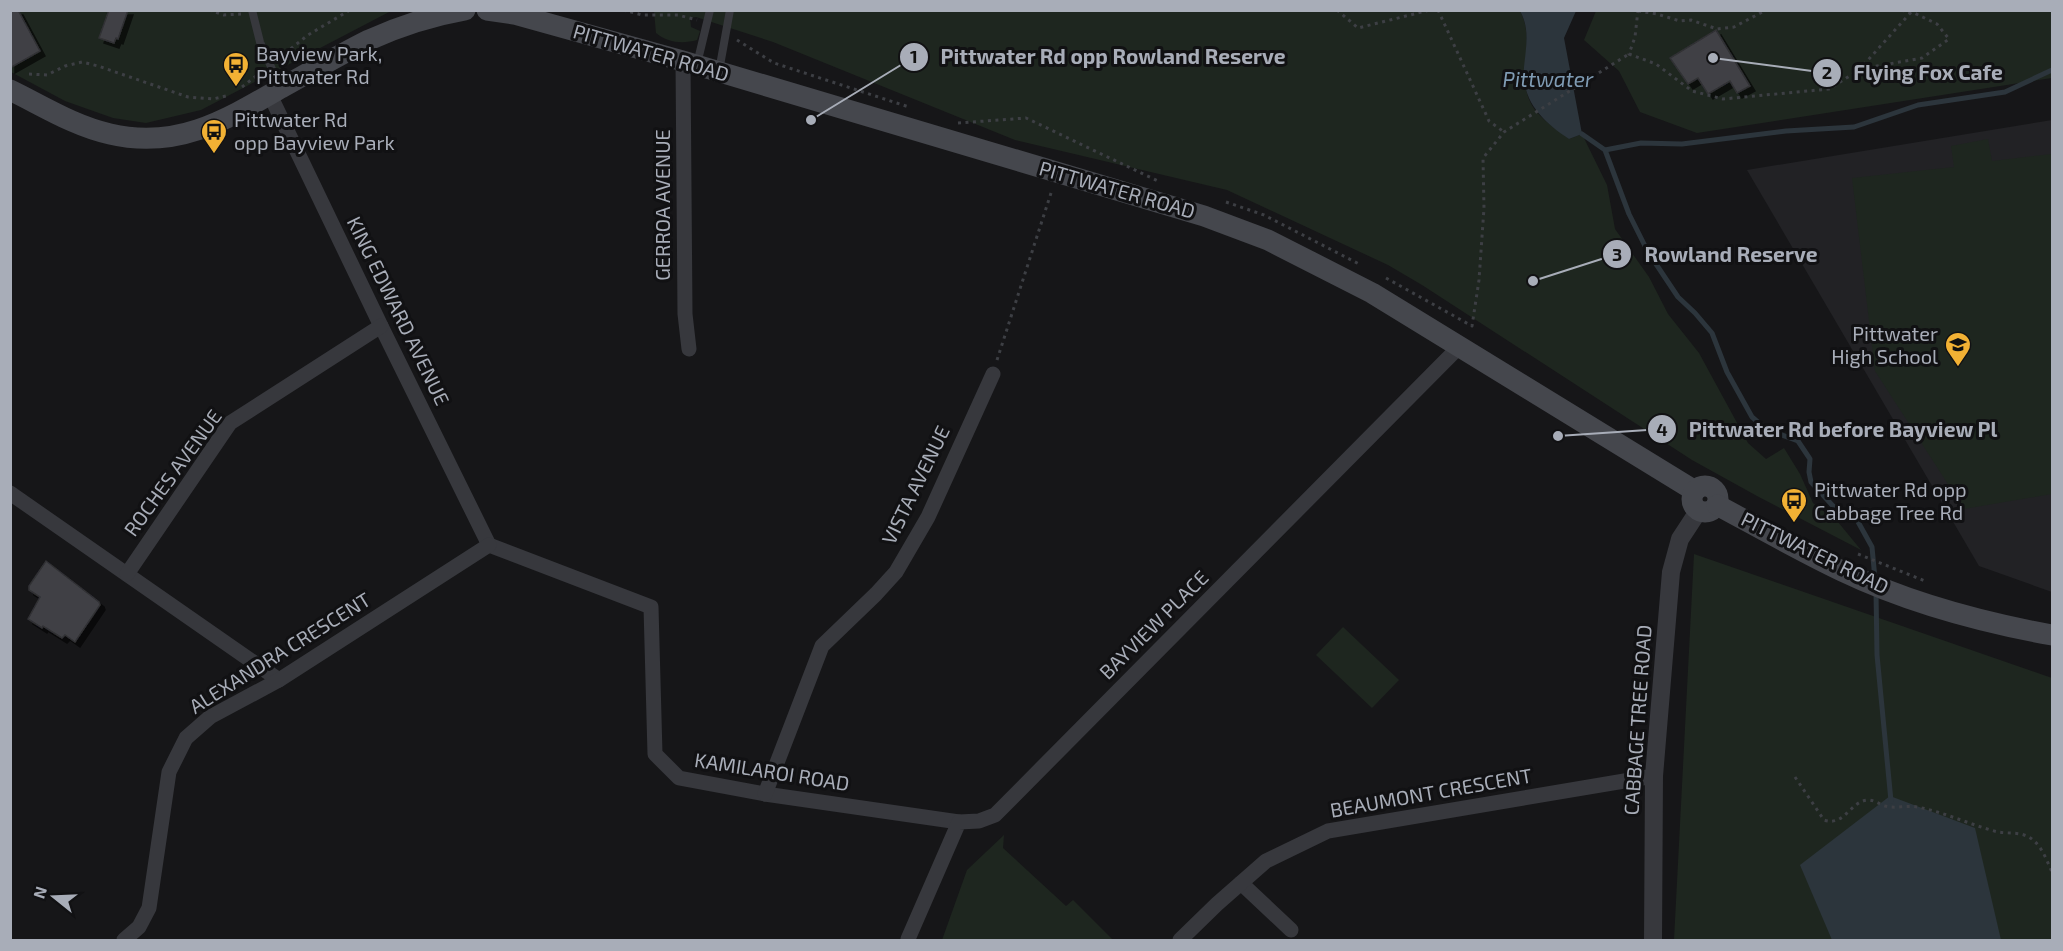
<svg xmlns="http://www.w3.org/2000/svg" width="2063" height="951" viewBox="0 0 2063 951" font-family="'Exo 2',sans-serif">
	<defs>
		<filter id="shadow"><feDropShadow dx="5" dy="5" stdDeviation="0" flood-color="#0009"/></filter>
	</defs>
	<rect width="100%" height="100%" fill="#161618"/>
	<polygon fill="#222225" points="2052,120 2052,592 1979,566 1747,170"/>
	<g fill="#1e261f">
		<polygon points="10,11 391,11 201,110 146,123 113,118 65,101 11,72"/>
		<path d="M654 11H1520C1537 41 1514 77 1533 107 1541 120 1558 129 1569 139L1582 134 1607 185 1615 229 1649 277 1668 314 1699 353 1748 443 1766 459 1784 448 1800 474 1813 503 1838 522 1861 550 1757 496 1692 460 1422 285 1388 265 1227 190 1015 140 773 42 696 17 690 18 691 27 700 31 697 40C683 44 668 43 656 33Z"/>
		<polygon points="1596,11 2052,11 2052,78 1697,133 1640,112 1619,71 1584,40"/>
		<polygon points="1988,139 1992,161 2052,154 2052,494 1964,509 1875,371 1852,178 1954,167 1951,146"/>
		<polygon points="1694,554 2052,678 2052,940 1674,940"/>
		<polygon points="1343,627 1399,680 1372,708 1316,655"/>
		<polygon points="1004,835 1003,848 1066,906 1073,900 1113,940 942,940 967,870"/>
	</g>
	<g fill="#2c353c">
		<path d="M1520 11H1576L1564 38 1582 134 1569 139C1543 122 1521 101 1524 67 1526 47 1530 28 1520 11Z"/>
		<polygon points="1890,796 1975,828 2001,940 1832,940 1800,865"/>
	</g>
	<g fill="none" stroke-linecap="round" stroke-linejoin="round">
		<g stroke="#2c353c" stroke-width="5">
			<polyline points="1582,134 1605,150 1629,214 1648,252 1678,297 1695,313 1712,333 1727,372 1752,417 1766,429 1798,441 1810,459 1809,472 1811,482 1833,506 1857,520 1872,547 1875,579"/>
			<polyline points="1605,150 1641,143 1682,144 1786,131 1854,127 1918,105 2005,92 2052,70"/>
			<polyline points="1876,592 1877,655 1891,801"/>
		</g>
	</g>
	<g fill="#404145" stroke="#303034" stroke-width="1.5" filter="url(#shadow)">
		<polygon points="10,10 18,10 40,51 10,68"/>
		<polygon points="109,10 128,10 118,39 116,38 114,43 99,38"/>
		<polygon points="1716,30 1750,86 1737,93 1730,81 1708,94 1698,78 1688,84 1670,58"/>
		<polygon points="46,561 99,602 100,605 75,642 65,635 62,638 43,626 42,628 28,619 40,597 29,590 29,586"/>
	</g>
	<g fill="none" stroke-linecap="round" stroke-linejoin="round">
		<g stroke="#3d3f44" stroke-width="3" stroke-dasharray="3 4.5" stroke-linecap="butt">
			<polyline points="209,10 224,15 241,14"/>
			<polyline points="623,10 642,15 678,15 697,20"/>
			<polyline points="1337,10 1358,28 1430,10"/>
			<polyline points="1438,10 1489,121 1504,132"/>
			<polyline points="1638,10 1635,37 1629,54 1656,64 1692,91 1723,99 1829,89 1859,70 1913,10"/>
			<polyline points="1638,11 1657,14 1680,21 1691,20 1717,29 1734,27 1766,10"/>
			<polyline points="737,40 774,63 909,107"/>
			<polyline points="279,58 308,35 350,10"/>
			<polyline points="1861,69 1922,58 1949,39 1937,24 1912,12 1899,10"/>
			<polyline points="29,74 47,75 65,66 82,62 98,66 188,97 213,99 226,96"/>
			<polyline points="242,87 260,73"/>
			<polyline points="958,123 1026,118 1160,182"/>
			<polyline points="1226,202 1264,215 1361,265"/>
			<polyline points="1386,278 1472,326 1479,280 1484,208 1483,158 1504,132 1629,54"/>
			<polyline points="997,360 1052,190"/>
			<polyline points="1858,554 1925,581"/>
			<path d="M1795 777 1824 820C1845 827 1850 801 1868 800 1874 800 1879 804 1885 806 1895 809 1907 805 1917 807 1945 812 1970 825 1998 832 2009 834 2023 831 2033 840 2042 847 2047 861 2052 872"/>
		</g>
		<g stroke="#37383d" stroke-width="8">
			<polyline points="252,10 260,42 280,87"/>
			<polyline points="697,64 710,10"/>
			<polyline points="719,71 730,10"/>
		</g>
		<g stroke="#37383d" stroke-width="15">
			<polyline points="683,61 685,314 689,349"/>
			<polyline points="270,95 381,326 489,545"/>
			<polyline points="10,493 279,680"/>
			<polyline points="489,545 651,607 655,754 679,778 765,794 959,822"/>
			<polyline points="127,574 230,423 381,326"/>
			<polyline points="765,794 822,646 876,594 896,572 928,517 993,374"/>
			<polyline points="1241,883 1291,930"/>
			<polyline points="908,939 959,822 979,821 995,815 1459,347"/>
			<polyline points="124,940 139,927 149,908 169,772 186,738 210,717 279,680 489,545"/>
			<polyline points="1180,940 1217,904 1266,861 1328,831 1654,776"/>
		</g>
		<polyline stroke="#37383d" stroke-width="18" points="1653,940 1654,776 1671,572 1680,539 1699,510"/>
		<g stroke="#45474d" stroke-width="21">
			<polyline points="487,10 514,14 683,61 1204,216 1268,240 1372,293 1695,491"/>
			<path d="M10 90C43 106 74 126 110 134 177 150 226 120 281 88 310 72 339 55 369 40 400 26 431 16 465 10"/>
			<circle cx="1705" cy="499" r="13"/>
			<path d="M1717 505C1758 527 1800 551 1842 571 1909 603 1980 622 2052 635"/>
		</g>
	</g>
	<defs>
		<symbol id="bus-pin" viewBox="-11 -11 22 30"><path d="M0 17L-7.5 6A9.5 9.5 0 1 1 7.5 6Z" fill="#f2b134" stroke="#111113"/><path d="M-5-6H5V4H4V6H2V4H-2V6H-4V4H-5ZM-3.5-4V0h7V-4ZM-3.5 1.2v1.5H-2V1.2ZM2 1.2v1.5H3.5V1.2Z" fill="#111"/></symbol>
		<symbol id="school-pin" viewBox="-11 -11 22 30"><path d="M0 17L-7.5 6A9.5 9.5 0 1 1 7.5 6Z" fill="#f2b134" stroke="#111113"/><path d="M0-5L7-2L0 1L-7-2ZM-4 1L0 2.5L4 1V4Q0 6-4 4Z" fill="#111"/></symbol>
	</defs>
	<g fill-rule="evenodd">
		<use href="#bus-pin" x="221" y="50" width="30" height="40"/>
		<use href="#bus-pin" x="199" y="117" width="30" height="40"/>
		<use href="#school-pin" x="1943" y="330" width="30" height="40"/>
		<use href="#bus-pin" x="1779" y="486" width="30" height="40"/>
	</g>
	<g text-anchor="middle" stroke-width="6" stroke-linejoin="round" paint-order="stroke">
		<g font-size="20" fill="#a8adb8" stroke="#111113">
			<text transform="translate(651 53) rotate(16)" y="7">PITTWATER ROAD</text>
			<text transform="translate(1117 190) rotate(16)" y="7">PITTWATER ROAD</text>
			<text transform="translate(663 205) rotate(-90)" y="7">GERROA AVENUE</text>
			<text transform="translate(398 311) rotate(64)" y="7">KING EDWARD AVENUE</text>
			<text transform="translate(173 473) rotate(-54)" y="7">ROCHES AVENUE</text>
			<text transform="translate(916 485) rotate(-64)" y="7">VISTA AVENUE</text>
			<text transform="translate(1815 553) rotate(26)" y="7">PITTWATER ROAD</text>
			<text transform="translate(1154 625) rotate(-45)" y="7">BAYVIEW PLACE</text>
			<text transform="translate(280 653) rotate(-32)" y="7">ALEXANDRA CRESCENT</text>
			<text transform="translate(1638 720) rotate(-86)" y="7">CABBAGE TREE ROAD</text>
			<text transform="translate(772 772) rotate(9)" y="7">KAMILAROI ROAD</text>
			<text transform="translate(1431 793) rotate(-10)" y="7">BEAUMONT CRESCENT</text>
		</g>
		<g font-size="20" fill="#a8adb8" stroke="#111113" text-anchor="start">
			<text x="256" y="61">Bayview Park,<tspan x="256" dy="23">Pittwater Rd</tspan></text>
			<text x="234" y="127">Pittwater Rd<tspan x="234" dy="23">opp Bayview Park</tspan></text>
			<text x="1938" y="341" text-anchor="end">Pittwater<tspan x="1938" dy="23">High School</tspan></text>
			<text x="1814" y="497">Pittwater Rd opp<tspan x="1814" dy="23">Cabbage Tree Rd</tspan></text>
		</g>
		<g font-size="21" font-style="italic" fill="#7f9bb3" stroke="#111113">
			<text x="1548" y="87">Pittwater</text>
		</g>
	</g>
	<path fill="none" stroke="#a8adb8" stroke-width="2" d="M811 120L914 57M1713 58L1827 73M1533 281L1617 254M1558 436L1662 429"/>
	<g fill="#a8adb8" stroke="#111113" stroke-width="2">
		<circle cx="811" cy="120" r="6"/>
		<circle cx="1713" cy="58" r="6"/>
		<circle cx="1533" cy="281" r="6"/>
		<circle cx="1558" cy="436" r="6"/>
		<circle cx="914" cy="57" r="15"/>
		<circle cx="1827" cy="73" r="15"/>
		<circle cx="1617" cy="254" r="15"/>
		<circle cx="1662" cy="429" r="15"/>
	</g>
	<g font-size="18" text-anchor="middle" font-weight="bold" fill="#111">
		<text x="914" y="63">1</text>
		<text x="1827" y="79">2</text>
		<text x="1617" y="261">3</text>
		<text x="1662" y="436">4</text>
	</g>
	<g font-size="21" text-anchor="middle" font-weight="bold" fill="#a8adb8" stroke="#111113" stroke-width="6" stroke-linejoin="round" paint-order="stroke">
		<text x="1113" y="64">Pittwater Rd opp Rowland Reserve</text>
		<text x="1928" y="80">Flying Fox Cafe</text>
		<text x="1731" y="262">Rowland Reserve</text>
		<text x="1843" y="437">Pittwater Rd before Bayview Pl</text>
	</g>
	<rect width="2063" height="951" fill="none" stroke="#a8adb8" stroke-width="24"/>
	<g transform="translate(54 897) rotate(288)" stroke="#111113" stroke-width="4.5" paint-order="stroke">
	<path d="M0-4.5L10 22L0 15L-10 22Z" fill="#a8adb8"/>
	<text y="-9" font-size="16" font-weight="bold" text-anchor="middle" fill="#a8adb8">N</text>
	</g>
</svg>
